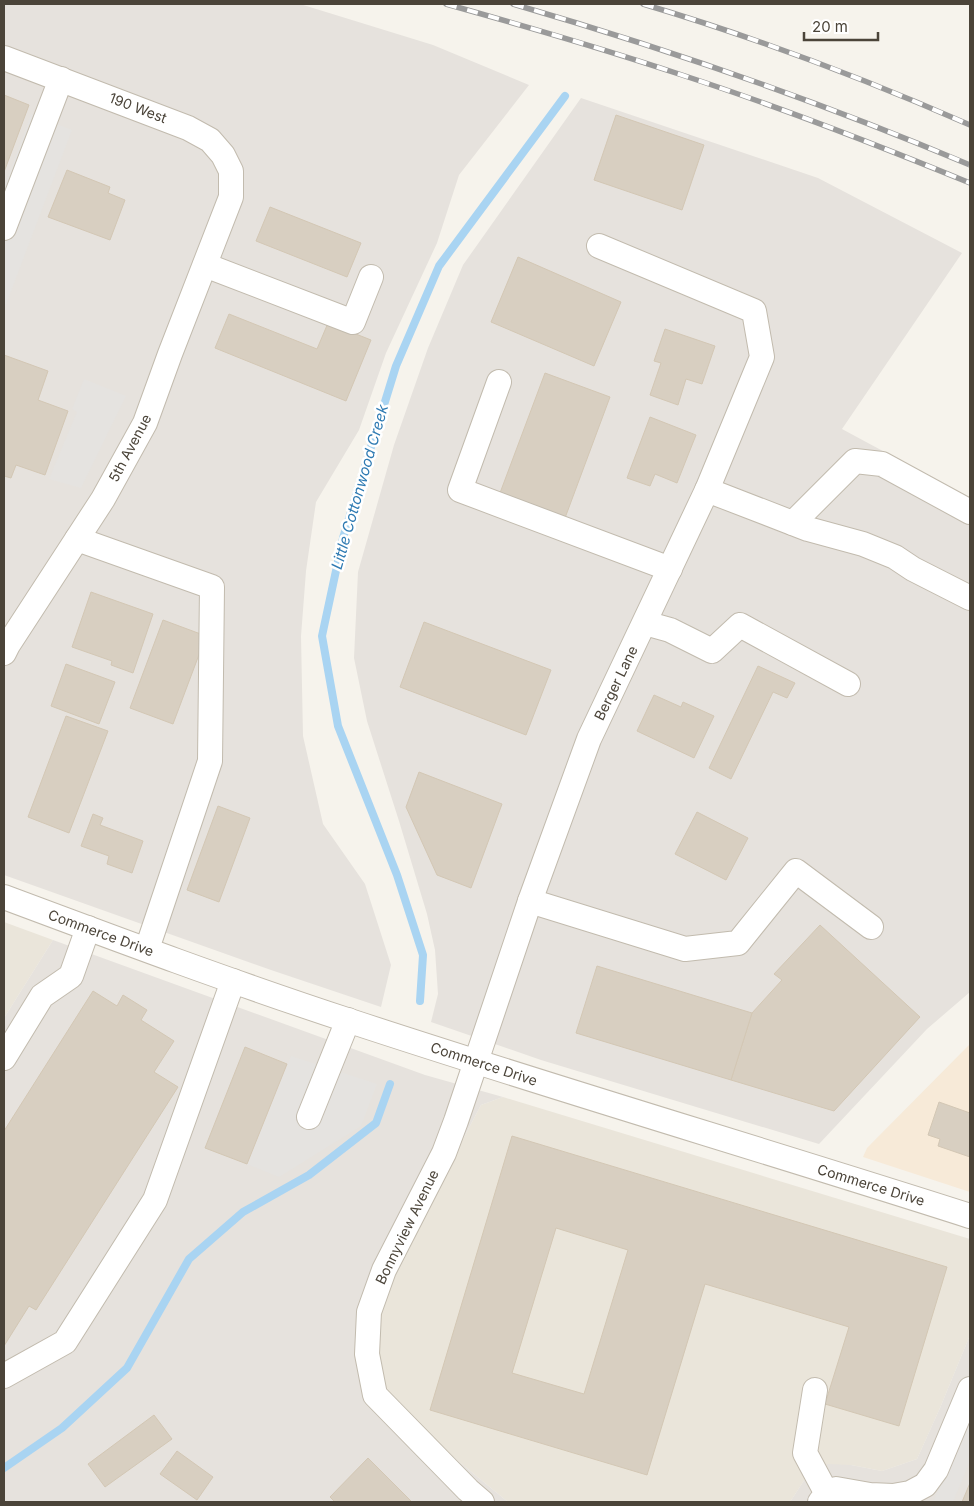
<svg xmlns="http://www.w3.org/2000/svg" width="974" height="1506" viewBox="0 0 974 1506" font-family="Inter,sans-serif">
	<rect width="100%" height="100%" fill="#f6f3ec"/>
	<g fill="#eae5da">
		<polygon points="4,922 53,940 4,1018"/>
		<polygon points="503,1097 970,1239 970,1335 940,1408 917,1459 882,1471 851,1465 805,1479 790,1502 508,1502 423,1432 375,1378 373,1341 386,1292 462,1141 481,1105"/>
	</g>
	<polygon fill="#f7ead8" points="970,1044 970,1192 863,1157 867,1148"/>
	<g fill="#e6e2dd">
		<polygon points="4,4 300,4 433,45 529,85 459,175 437,243 386,353 359,430 316,502 306,571 301,636 303,736 323,824 365,884 391,965 381,1007 271,970 4,875"/>
		<polygon points="581,98 818,178 962,253 842,429 970,498 970,992 927,1029 819,1144 541,1060 431,1022 438,994 435,950 427,914 399,821 367,721 354,658 358,572 394,445 428,348 463,265"/>
		<polygon points="53,940 425,1075 503,1097 481,1105 462,1141 386,1292 373,1341 375,1378 423,1432 508,1502 4,1502 4,1018"/>
		<polygon points="970,1335 970,1502 790,1502 805,1479 828,1464 851,1465 882,1471 917,1459 940,1408"/>
	</g>
	<g fill="#e5e3e0">
		<polygon points="31,114 72,130 4,310 4,187"/>
		<polygon points="84,379 126,396 81,488 49,479 77,412 72,409"/>
		<polygon points="291,1056 377,1084 361,1126 279,1177 247,1164"/>
		<polygon points="970,1414 970,1461 953,1502 933,1502"/>
	</g>
	<g fill="none" stroke-linecap="round" stroke-linejoin="round">
		<g stroke="#a9d4f2" stroke-width="8">
			<polyline points="420,1001 423,955 397,875 338,726 322,636 343,538 396,366 439,266 565,96"/>
			<polyline points="4,1468 62,1428 127,1368 189,1259 243,1212 309,1175 376,1123 390,1084"/>
		</g>
	</g>
	<g fill="#d8cfc1" stroke="#d3c7b4" fill-rule="evenodd">
		<polygon points="4,95 29,105 4,172"/>
		<polygon points="616,115 704,145 682,210 594,180"/>
		<polygon points="67,170 110,187 108,193 125,200 110,240 48,217"/>
		<polygon points="270,207 361,243 347,277 256,241"/>
		<polygon points="518,257 621,302 594,366 491,322"/>
		<polygon points="229,314 317,349 328,323 371,340 346,401 215,348"/>
		<polygon points="665,329 715,346 702,384 686,379 678,405 650,395 661,363 654,361"/>
		<polygon points="4,355 48,371 38,400 68,411 45,475 16,465 11,478 4,476"/>
		<polygon points="545,373 610,397 565,518 500,493"/>
		<polygon points="650,417 696,435 677,483 655,474 650,486 627,478"/>
		<polygon points="91,592 153,614 133,673 111,665 112,661 72,647"/>
		<polygon points="163,620 206,636 173,724 130,708"/>
		<polygon points="424,622 551,670 526,735 400,687"/>
		<polygon points="66,664 115,682 99,724 51,706"/>
		<polygon points="758,666 795,683 787,698 773,692 731,779 709,768"/>
		<polygon points="654,695 681,707 683,702 714,716 694,758 637,731"/>
		<polygon points="66,716 108,731 69,833 28,817"/>
		<polygon points="419,772 502,804 471,888 437,875 406,807"/>
		<polygon points="218,806 250,818 219,902 187,890"/>
		<polygon points="697,812 748,838 726,880 675,854"/>
		<polygon points="93,814 103,818 100,825 143,841 132,873 107,864 109,856 81,846"/>
		<polygon points="820,925 920,1017 834,1111 731,1080 752,1013 782,980 774,974"/>
		<polygon points="597,966 752,1013 731,1080 576,1033"/>
		<polygon points="93,991 117,1006 123,995 147,1010 141,1020 174,1041 154,1072 178,1087 36,1310 29,1306 4,1346 4,1131"/>
		<polygon points="245,1047 287,1064 247,1164 205,1148"/>
		<polygon points="939,1102 970,1113 970,1157 938,1146 940,1139 928,1135"/>
		<path d="M512 1136 947 1267 899 1426 825 1404 849 1327 705 1284 647 1475 430 1410ZM556 1228 628 1250 584 1394 512 1373Z"/>
		<polygon points="154,1415 172,1439 105,1487 88,1464"/>
		<polygon points="177,1451 213,1477 197,1500 160,1474"/>
		<polygon points="368,1458 412,1502 335,1502 330,1497"/>
		<polygon points="970,1483 970,1502 962,1502"/>
	</g>
	<g fill="none" stroke-linecap="round" stroke-linejoin="round">
		<defs>
			<g id="minor">
				<polyline points="4,58 188,128 210,140 223,155 231,171 231,197 170,354 145,423 103,499 8,645 4,653"/>
				<polyline points="4,228 61,79"/>
				<polyline points="205,265 353,322 371,277"/>
				<polyline points="499,382 460,490 670,569"/>
				<polyline points="707,490 808,529 863,544 895,557 913,569 970,598"/>
				<polyline points="793,523 855,461 882,464 970,512"/>
				<polyline points="77,539 212,587 210,761 147,949"/>
				<polyline points="645,623 670,630 712,651 740,625 848,684"/>
				<path d="M4 897C119 940 234 983 350 1021 556 1089 764 1150 970 1216"/>
				<polyline points="530,901 685,949 738,943 796,871 871,927"/>
				<polyline points="4,1058 42,996 71,976 88,928"/>
				<polyline points="309,1117 348,1020"/>
				<polyline points="4,1376 65,1342 155,1200 233,981"/>
				<polyline points="815,1390 805,1453 827,1494"/>
				<polyline points="482,1502 468,1490 375,1395 367,1354 369,1312 384,1270 444,1153 456,1121 530,901 589,739 707,490 762,357 754,311 599,246"/>
				<polyline points="820,1502 827,1494 836,1489 870,1495 893,1496 910,1493 925,1485 936,1470 970,1389"/>
			</g>
		</defs>
		<use href="#minor" stroke="#c2bbae" stroke-width="26"/>
		<use href="#minor" stroke="#fff" stroke-width="24"/>
		<defs>
			<g id="rail">
				<path d="M446 4C525 26 604 49 682 75 780 107 875 144 970 183"/>
				<path d="M513 4C668 49 821 102 970 165"/>
				<path d="M643 4C754 37 863 78 970 125"/>
			</g>
		</defs>
		<use href="#rail" stroke="#9a9a9a" stroke-width="5.5"/>
		<use href="#rail" stroke="#fff" stroke-width="4" stroke-dasharray="11" stroke-linecap="butt"/>
	</g>
	<g text-anchor="middle" stroke-width="5" stroke-linejoin="round" paint-order="stroke">
		<g font-size="14" fill="#4b4439" stroke="#fff">
			<text transform="translate(138 108) rotate(21)" y="5">190 West</text>
			<text transform="translate(130 448) rotate(-62)" y="5">5th Avenue</text>
			<text transform="translate(616 683) rotate(-64)" y="5">Berger Lane</text>
			<text transform="translate(101 933) rotate(20)" y="5">Commerce Drive</text>
			<text transform="translate(484 1064) rotate(18)" y="5">Commerce Drive</text>
			<text transform="translate(871 1185) rotate(17)" y="5">Commerce Drive</text>
			<text transform="translate(407 1227) rotate(-64)" y="5">Bonnyview Avenue</text>
		</g>
		<g font-size="15" font-style="italic" fill="#2e7ab2" stroke="#fff">
			<text transform="translate(360 487) rotate(-74)" y="5">Little Cottonwood Creek</text>
		</g>
	</g>
	<rect width="974" height="1506" fill="none" stroke="#4b4439" stroke-width="10"/>
	<path d="M804 32v8h74v-8" fill="none" stroke="#4b4439" stroke-width="2.5"/>
	<text x="812" y="32" font-size="15" fill="#4b4439" stroke="#ffffff" stroke-width="4" paint-order="stroke">20 m</text>
</svg>
